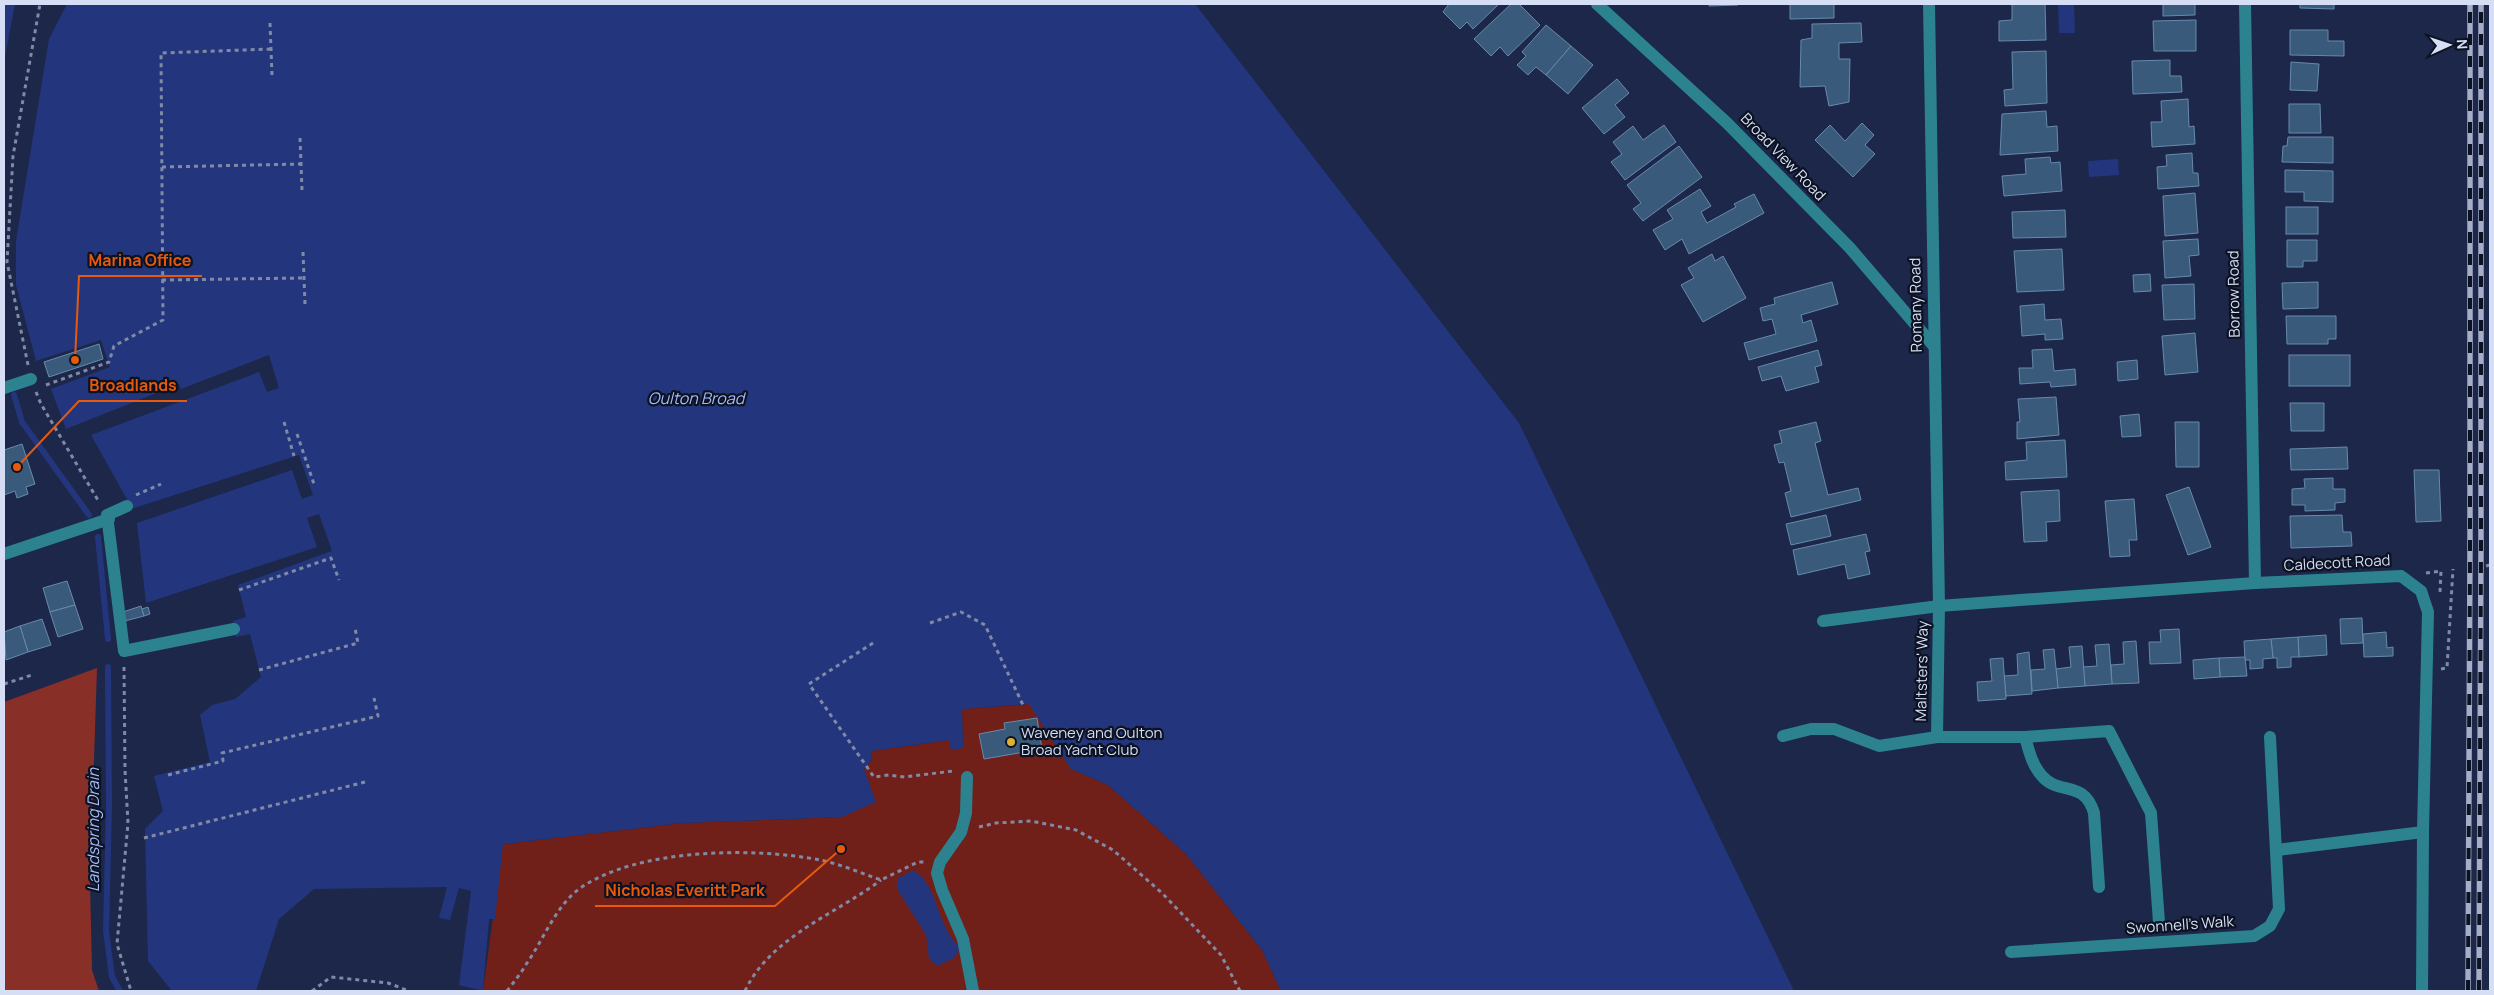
<svg xmlns="http://www.w3.org/2000/svg" width="2494" height="995" viewBox="0 0 2494 995" font-family="Manrope,sans-serif">
	<rect width="100%" height="100%" fill="#1c274a"/>
	<polygon fill="#712019" points="1030,704 1071,769 1108,785 1186,854 1262,950 1281,991 483,991 503,844 682,823 842,817 864,769 872,760 871,751 949,740 963,747 962,709"/>
	<polygon fill="#882f27" points="97,668 90,883 92,970 99,991 4,991 4,702"/>
	<g fill="#23367d">
		<polygon points="4,4 15,4 4,62"/>
		<polygon points="67,4 1195,4 1519,423 1794,991 1281,991 1262,950 1186,854 1108,785 1071,769 1029,704 962,709 963,748 951,750 949,740 871,751 872,760 864,769 876,802 842,817 682,823 503,844 495,919 489,919 483,991 459,985 471,891 459,888 450,920 439,918 447,887 314,889 279,919 256,991 172,991 148,961 145,829 163,811 154,776 210,762 200,715 212,705 235,699 261,677 250,634 236,637 233,621 246,617 238,585 332,551 319,514 307,518 317,547 146,603 137,523 292,470 302,499 313,495 299,455 128,510 128,501 91,435 259,372 267,392 279,388 269,355 181,389 179,384 66,429 51,389 110,367 101,340 36,361 16,285 16,241 49,39"/>
		<polygon points="2058,4 2074,4 2075,33 2059,33"/>
		<polygon points="2118,159 2119,175 2089,177 2088,161"/>
		<path d="M913 870C933 882 935 906 945 926 948 934 955 942 960 949L954 958 937 966 929 959 926 935 897 889V879Z"/>
	</g>
	<g fill="none" stroke-linecap="round" stroke-linejoin="round">
		<g stroke="#23367d" stroke-width="6">
			<polyline points="14,395 22,422 89,515"/>
			<polyline points="98,537 108,639"/>
			<polyline points="108,667 109,806 106,931 112,977 120,991"/>
		</g>
	</g>
	<g fill="#395a7a" stroke="#678aad">
		<polygon points="1449,4 1499,4 1473,29 1467,22 1460,29 1443,12"/>
		<polygon points="1511,4 1519,4 1540,25 1508,56 1500,47 1491,56 1474,39"/>
		<polygon points="1709,4 1738,4 1738,5 1709,6"/>
		<polygon points="1790,4 1834,4 1834,18 1790,19"/>
		<polygon points="2012,4 2045,4 2046,40 1999,41 1999,21 2012,20"/>
		<polygon points="2163,4 2195,4 2195,15 2163,16"/>
		<polygon points="2300,4 2334,4 2334,9 2300,8"/>
		<polygon points="2196,20 2196,51 2154,51 2153,21"/>
		<polygon points="1861,23 1862,42 1839,43 1839,59 1850,59 1849,102 1829,106 1825,86 1800,87 1801,40 1812,38 1812,24"/>
		<polygon points="1546,25 1571,46 1546,75 1536,67 1528,75 1517,65 1526,56 1522,52"/>
		<polygon points="2290,30 2328,30 2328,41 2344,41 2344,56 2290,55"/>
		<polygon points="1571,46 1593,65 1568,94 1546,75"/>
		<polygon points="2046,51 2047,103 2005,106 2004,90 2013,89 2012,52"/>
		<polygon points="2170,60 2170,76 2181,76 2182,92 2133,94 2132,61"/>
		<polygon points="2291,62 2319,64 2317,91 2290,90"/>
		<polygon points="1617,79 1629,93 1615,105 1625,117 1604,134 1582,108"/>
		<polygon points="2188,99 2189,127 2194,126 2195,144 2152,147 2151,122 2162,122 2161,101"/>
		<polygon points="2289,104 2320,104 2321,133 2289,133"/>
		<polygon points="2046,111 2047,127 2057,126 2058,151 2000,155 2002,114"/>
		<polygon points="1862,123 1874,135 1865,145 1875,154 1853,177 1815,140 1830,125 1845,141"/>
		<polygon points="1664,125 1676,142 1625,180 1611,162 1622,154 1613,142 1633,126 1643,140"/>
		<polygon points="2288,137 2333,137 2333,163 2282,162 2283,146 2287,146"/>
		<polygon points="1679,146 1702,177 1643,221 1633,209 1641,203 1627,185"/>
		<polygon points="2192,153 2193,173 2198,173 2199,186 2158,189 2157,167 2167,166 2166,155"/>
		<polygon points="2050,157 2051,163 2060,162 2062,191 2004,196 2002,176 2026,174 2025,159"/>
		<polygon points="2285,170 2333,171 2333,202 2304,201 2304,192 2285,192"/>
		<polygon points="1700,189 1711,206 1701,212 1707,223 1736,207 1734,204 1754,194 1764,213 1689,254 1682,239 1665,250 1653,230 1673,219 1667,210"/>
		<polygon points="2195,193 2198,233 2165,236 2163,196"/>
		<rect x="2286" y="207" width="32" height="27"/>
		<polygon points="2065,210 2066,237 2013,238 2012,212"/>
		<polygon points="2198,239 2199,255 2189,256 2191,276 2165,278 2163,241"/>
		<polygon points="2287,240 2317,240 2317,261 2303,261 2303,267 2287,267"/>
		<polygon points="2062,249 2064,290 2017,292 2014,251"/>
		<polygon points="1712,254 1715,261 1723,256 1746,298 1703,322 1681,285 1694,278 1688,268"/>
		<polygon points="2150,274 2151,291 2134,292 2133,275"/>
		<polygon points="1832,282 1838,304 1801,315 1803,323 1811,320 1817,341 1749,360 1744,343 1776,334 1772,319 1763,321 1760,308 1775,304 1774,298"/>
		<polygon points="2318,282 2318,308 2283,309 2282,283"/>
		<polygon points="2194,284 2195,319 2164,320 2162,285"/>
		<polygon points="2044,304 2045,320 2061,319 2063,339 2045,340 2045,334 2022,336 2020,306"/>
		<polygon points="2286,316 2336,316 2336,339 2328,339 2328,344 2287,344"/>
		<polygon points="2195,333 2198,372 2165,375 2162,336"/>
		<polygon points="99,344 103,359 49,377 44,362"/>
		<polygon points="2052,349 2054,371 2075,369 2076,385 2051,387 2050,382 2020,384 2019,368 2033,368 2032,350"/>
		<polygon points="1818,350 1822,365 1815,367 1819,382 1786,391 1781,376 1762,381 1758,367"/>
		<rect x="2289" y="355" width="61" height="31"/>
		<polygon points="2137,360 2138,379 2118,381 2117,362"/>
		<polygon points="2056,397 2059,435 2017,439 2017,422 2020,422 2018,399"/>
		<polygon points="2290,403 2324,403 2324,431 2291,431"/>
		<polygon points="2139,414 2141,436 2122,437 2120,416"/>
		<polygon points="1816,422 1821,441 1815,443 1828,495 1858,488 1861,500 1791,517 1785,493 1791,491 1784,462 1779,463 1774,445 1782,443 1779,431"/>
		<polygon points="2175,422 2199,422 2199,467 2176,467"/>
		<polygon points="2065,440 2067,477 2006,480 2005,462 2027,460 2026,442"/>
		<polygon points="22,444 35,484 26,487 28,494 17,498 15,491 4,495 4,450"/>
		<polygon points="2347,447 2348,469 2291,470 2290,449"/>
		<polygon points="2414,470 2439,470 2441,521 2416,522"/>
		<polygon points="2333,478 2333,489 2345,489 2345,502 2335,503 2335,510 2305,511 2305,505 2292,505 2292,489 2305,488 2304,479"/>
		<polygon points="2189,487 2211,547 2188,555 2166,495"/>
		<polygon points="2059,490 2060,521 2046,522 2047,541 2024,542 2021,492"/>
		<polygon points="2134,499 2137,540 2129,540 2130,556 2110,557 2105,501"/>
		<polygon points="1826,515 1831,536 1791,545 1786,524"/>
		<polygon points="2342,515 2343,532 2351,532 2352,546 2291,548 2290,516"/>
		<polygon points="1866,534 1870,551 1865,552 1870,574 1848,579 1845,564 1798,575 1793,550"/>
		<polygon points="67,581 75,605 50,612 43,588"/>
		<polygon points="75,605 83,629 58,637 50,612"/>
		<polygon points="141,606 144,616 125,621 123,612"/>
		<polygon points="148,607 150,614 144,616 142,609"/>
		<polygon points="2362,618 2363,643 2341,644 2340,619"/>
		<polygon points="42,619 51,645 28,652 20,626"/>
		<polygon points="20,626 28,652 6,660 4,632"/>
		<polygon points="2179,629 2181,663 2150,664 2149,642 2161,642 2160,630"/>
		<polygon points="2386,632 2387,648 2393,647 2393,656 2364,657 2363,634"/>
		<polygon points="2326,635 2327,655 2299,657 2298,637"/>
		<polygon points="2298,637 2299,657 2291,657 2291,667 2277,668 2277,658 2273,658 2271,639"/>
		<polygon points="2271,639 2273,658 2263,659 2263,668 2250,669 2250,660 2245,660 2244,641"/>
		<polygon points="2136,641 2139,683 2112,684 2111,665 2124,664 2123,642"/>
		<polygon points="2109,644 2112,684 2085,686 2083,667 2097,666 2095,645"/>
		<polygon points="2082,646 2085,686 2058,688 2056,669 2071,667 2069,647"/>
		<polygon points="2054,649 2058,688 2032,691 2031,670 2045,669 2043,650"/>
		<polygon points="2029,652 2032,694 2006,696 2004,676 2018,675 2017,654"/>
		<polygon points="2245,657 2247,676 2220,677 2219,658"/>
		<polygon points="2003,658 2006,699 1978,701 1977,682 1992,681 1990,659"/>
		<polygon points="2219,658 2220,677 2194,679 2193,660"/>
		<polygon points="1037,718 1042,749 984,759 979,734 1005,729 1004,723"/>
	</g>
	<g fill="none" stroke-linecap="round" stroke-linejoin="round">
		<g stroke="#808aa7" stroke-width="3" stroke-dasharray="4 4" stroke-linecap="butt">
			<polyline points="270,23 272,75"/>
			<polyline points="300,138 302,190"/>
			<polyline points="162,167 301,164"/>
			<polyline points="303,252 305,304"/>
			<polyline points="162,280 304,278"/>
			<polyline points="28,365 7,262 13,156 40,4"/>
			<polyline points="46,385 109,362 114,346 163,320 161,53 271,49"/>
			<polyline points="36,392 41,404 99,502"/>
			<polyline points="284,422 294,456"/>
			<polyline points="297,434 314,484"/>
			<polyline points="136,495 161,484"/>
			<polyline points="2486,566 2490,565"/>
			<polyline points="2426,573 2441,571 2440,592"/>
			<polyline points="239,590 331,558 339,580"/>
			<polyline points="930,623 961,612 985,625 1023,705"/>
			<polyline points="873,643 809,684 874,777 889,775 905,777 953,771"/>
			<polyline points="124,667 125,770 128,823 117,944 131,991"/>
			<polyline points="2441,669 2447,668 2453,569"/>
			<polyline points="259,670 358,643 355,628"/>
			<polyline points="4,684 32,675"/>
			<polyline points="168,775 223,761 222,753 378,716 374,698"/>
			<polyline points="979,827 996,823 1031,821 1076,830 1113,850 1162,893 1221,955 1240,991"/>
			<polyline points="144,838 365,782"/>
			<polyline points="312,991 331,977 388,983 409,991"/>
			<path d="M507 991C514 982 521 973 527 963 543 940 556 906 579 889 636 848 754 847 820 860 840 864 861 873 881 880L918 862H924"/>
			<path d="M745 991C770 937 836 914 881 880"/>
		</g>
		<g stroke="#2c838f" stroke-width="12">
			<polyline points="1597,4 1727,123 1850,248 1933,345"/>
			<polyline points="1929,4 1939,606 1937,737"/>
			<polyline points="2245,4 2255,583"/>
			<polyline points="4,388 31,379"/>
			<polyline points="127,506 107,515 124,651 234,629"/>
			<polyline points="4,554 109,519"/>
			<polyline points="1823,621 1939,606 2255,583 2401,576 2421,591 2428,612 2423,832 2422,991"/>
			<polyline points="1783,736 1811,729 1834,729 1879,746 1937,737 2025,737 2109,731 2151,813 2159,922"/>
			<path d="M2025 737C2029 751 2032 765 2042 776 2059 796 2084 779 2094 813L2099 887"/>
			<polyline points="967,777 966,813 961,832 940,862 937,873 942,890 963,939 973,991"/>
			<polyline points="2277,850 2423,832"/>
			<polyline points="2011,952 2254,936 2270,926 2279,909 2270,737"/>
		</g>
		<defs>
			<g id="rail">
				<polyline points="2468,991 2470,547 2470,4"/>
				<polyline points="2479,991 2481,548 2481,4"/>
			</g>
		</defs>
		<use href="#rail" stroke="#a4aec8" stroke-width="5.5"/>
		<use href="#rail" stroke="#0c1221" stroke-width="4" stroke-dasharray="11" stroke-linecap="butt"/>
	</g>
	<circle fill="#ddb133" stroke="#0c1221" stroke-width="2" cx="1011" cy="742" r="5"/>
	<g text-anchor="middle" stroke-width="4.5" stroke-linejoin="round" paint-order="stroke">
		<g font-size="15" fill="#d5def5" stroke="#0c1221">
			<text transform="translate(1783 157) rotate(46)" y="5">Broad View Road</text>
			<text transform="translate(2234 294) rotate(-91)" y="5">Borrow Road</text>
			<text transform="translate(1916 305) rotate(-91)" y="5">Romany Road</text>
			<text transform="translate(2337 563) rotate(-3)" y="5">Caldecott Road</text>
			<text transform="translate(1922 671) rotate(-89)" y="5">Maltsters' Way</text>
			<text transform="translate(2180 925) rotate(-4)" y="5">Swonnell's Walk</text>
		</g>
		<g font-size="15" fill="#d5def5" stroke="#0c1221" text-anchor="start">
			<text x="1021" y="738">Waveney and Oulton<tspan x="1021" dy="17">Broad Yacht Club</tspan></text>
		</g>
		<g font-size="16" font-style="italic" fill="#a5bcfa" stroke="#0c1221">
			<text x="696" y="404">Oulton Broad</text>
			<text transform="translate(93 830) rotate(-90)" y="6">Landspring Drain</text>
		</g>
	</g>
	<path fill="none" stroke="#e8590c" stroke-width="2" d="M75 360L79 276H202M17 467L79 401H187M841 849L775 906H595"/>
	<g fill="#e8590c" stroke="#0c1221" stroke-width="2">
		<circle cx="75" cy="360" r="5"/>
		<circle cx="17" cy="467" r="5"/>
		<circle cx="841" cy="849" r="5"/>
	</g>
	<g font-size="16" text-anchor="middle" font-weight="bold" fill="#e8590c" stroke="#0c1221" stroke-width="4.5" stroke-linejoin="round" paint-order="stroke">
		<text x="140" y="266">Marina Office</text>
		<text x="133" y="391">Broadlands</text>
		<text x="685" y="896">Nicholas Everitt Park</text>
	</g>
	<rect width="2494" height="995" fill="none" stroke="#d5def5" stroke-width="10"/>
	<g transform="translate(2449 45) rotate(87)" stroke="#0c1221" stroke-width="4" paint-order="stroke">
	<path d="M0-4L9 19L0 12L-9 19Z" fill="#d5def5"/>
	<text y="-8" font-size="14" font-weight="bold" text-anchor="middle" fill="#d5def5">N</text>
	</g>
</svg>
